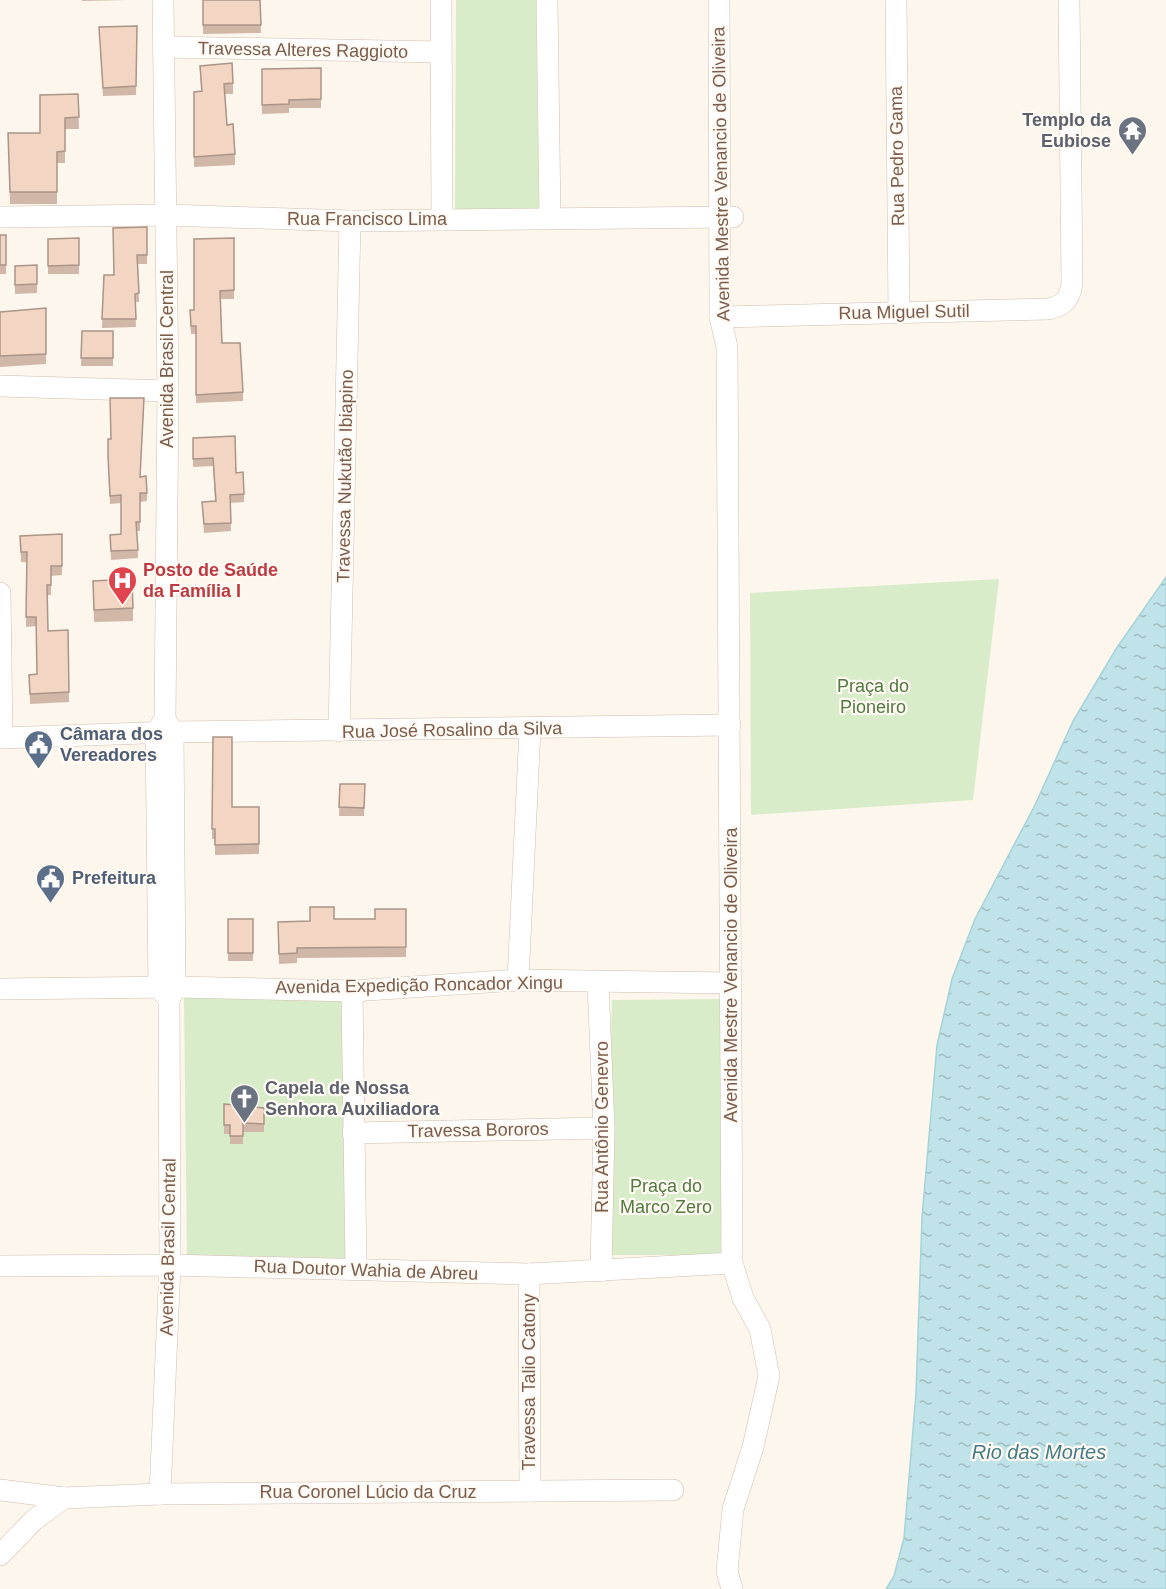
<svg xmlns="http://www.w3.org/2000/svg" width="1166" height="1589" viewBox="0 0 1166 1589" font-family="Helvetica,sans-serif">
	<defs>
		<pattern id="water-ripples" width="26" height="14" patternUnits="userSpaceOnUse" patternTransform="scale(1.5)"><rect width="26" height="14" fill="#bfe3e8"/><path d="M2 4q2-2 4 0t4 0M15 11q2-2 4 0t4 0" fill="none" stroke="#a0bbbe"/></pattern>
	</defs>
	<rect width="100%" height="100%" fill="#fdf6ec"/>
	<g fill="#d8ecc9">
		<polygon points="456,0 536,0 539,209 455,209"/>
		<polygon points="999,579 973,800 751,815 750,593"/>
		<polygon points="348,997 349,1259 187,1260 184,998"/>
		<polygon points="721,999 728,1255 606,1255 612,1000"/>
	</g>
	<polygon fill="url(#water-ripples)" stroke="#a5d3da" stroke-width="1.5" points="1166,577 1166,1589 886,1589 894,1576 904,1538 916,1393 922,1217 937,1045 952,979 975,919 1035,805 1073,721 1116,649"/>
	<g fill="none" stroke-linecap="round" stroke-linejoin="round">
		<defs>
			<g id="minor">
				<polyline points="441,0 442,220"/>
				<polyline points="547,0 550,218"/>
				<polyline points="719,0 720,317 727,347 732,1263 743,1298 760,1329 769,1376 753,1447 733,1509 727,1571 732,1589"/>
				<polyline points="896,0 899,312"/>
				<polyline points="164,47 441,52"/>
				<polyline points="0,217 167,215 350,221 733,217"/>
				<path d="M720 317 1048 309C1064 306 1070 299 1072 283L1069 0"/>
				<polyline points="0,386 168,391"/>
				<polyline points="0,593 2,737"/>
				<polyline points="163,722 156,732 159,988 167,997"/>
				<polyline points="339,731 350,221"/>
				<polyline points="0,738 173,732 730,725"/>
				<polyline points="518,980 530,729"/>
				<polyline points="598,983 604,1128 601,1271"/>
				<polyline points="0,989 175,987 352,991 518,980 730,983"/>
				<polyline points="352,991 356,1268"/>
				<polyline points="353,1133 604,1128"/>
				<polyline points="0,1266 170,1265 529,1274 732,1263"/>
				<polyline points="529,1274 530,1491"/>
				<polyline points="0,1490 64,1498 160,1494 673,1490"/>
				<polyline points="160,1494 170,1265 169,1000 175,987 173,732 165,719 168,391 163,0"/>
				<polyline points="0,1555 34,1520 64,1498"/>
			</g>
		</defs>
		<use href="#minor" stroke="#d1beb0" stroke-width="22"/>
		<use href="#minor" stroke="#fff" stroke-width="21"/>
	</g>
	<g fill="#d1b7a8">
		<polygon points="82,0 128,0 82,1"/>
		<polygon points="203,0 260,0 261,33 203,34"/>
		<polygon points="137,26 136,95 103,96 99,27"/>
		<polygon points="200,66 233,83 233,94 225,94 227,125 235,154 235,165 194,167 194,92 201,92"/>
		<polygon points="321,68 321,108 289,108 289,113 262,114 262,69"/>
		<polygon points="78,94 79,129 65,129 65,163 57,163 57,204 10,204 8,133 40,133"/>
		<polygon points="147,227 147,264 138,264 139,302 135,302 136,327 102,328 104,275 114,275"/>
		<rect x="0" y="235" width="6" height="39"/>
		<polygon points="79,238 79,274 48,274 48,239"/>
		<polygon points="234,238 234,299 220,299 222,343 243,392 243,401 196,403 196,334 191,334 190,319 194,310"/>
		<polygon points="37,265 37,293 15,294 15,266"/>
		<polygon points="46,308 46,364 0,367 0,312"/>
		<polygon points="82,331 113,331 113,366 81,366"/>
		<polygon points="144,406 140,477 147,493 147,501 140,502 140,531 137,531 138,558 111,560 110,535 121,534 121,503 110,504 108,456 111,439"/>
		<polygon points="193,438 236,473 244,494 244,502 230,503 231,531 204,533 202,502 215,501 213,466 193,467"/>
		<polygon points="62,534 62,575 51,576 51,595 48,595 48,631 68,630 69,702 30,704 29,675 37,674 36,626 26,627 27,562 21,562 20,536"/>
		<polygon points="93,581 133,608 133,621 94,622"/>
		<polygon points="213,737 232,807 259,807 259,854 215,855 215,839 212,839"/>
		<polygon points="340,784 365,784 364,816 339,816"/>
		<polygon points="406,909 406,957 297,958 297,963 279,964 278,922 310,921 334,919 375,919"/>
		<rect x="228" y="919" width="25" height="42"/>
		<polygon points="224,1104 264,1108 264,1132 243,1132 243,1144 230,1144 230,1134 224,1134"/>
	</g>
	<g fill="#f3d5c3" stroke="#aa9588" stroke-width="1.5">
		<polygon points="203,0 260,0 261,25 203,25"/>
		<polygon points="137,26 136,86 103,88 99,27"/>
		<polygon points="232,63 233,83 224,84 227,125 233,124 235,154 194,157 194,92 202,91 200,66"/>
		<polygon points="321,68 321,99 289,100 289,104 262,105 262,69"/>
		<polygon points="78,94 79,117 65,118 65,151 57,152 57,192 10,192 8,133 40,133 40,95"/>
		<polygon points="147,227 147,255 137,255 139,293 135,294 136,319 102,319 104,275 114,275 113,228"/>
		<rect x="0" y="235" width="6" height="30"/>
		<polygon points="79,238 79,265 48,266 48,239"/>
		<polygon points="234,238 234,290 220,291 222,343 240,343 243,392 196,395 196,326 191,326 190,310 194,310 194,239"/>
		<polygon points="37,265 37,284 15,285 15,266"/>
		<polygon points="46,308 46,354 0,356 0,312"/>
		<polygon points="82,331 113,331 113,358 81,358"/>
		<polygon points="110,398 144,398 140,477 146,476 147,493 140,493 140,522 136,522 138,550 111,551 110,535 121,534 121,495 110,496 108,456 108,439 111,439"/>
		<polygon points="235,436 236,473 243,472 244,494 230,495 231,523 204,524 202,502 216,501 213,458 193,459 193,438"/>
		<polygon points="62,534 62,566 51,566 51,585 47,585 48,631 68,630 69,692 30,694 29,675 37,674 36,617 26,617 27,552 21,552 20,536"/>
		<polygon points="132,579 133,608 94,610 93,581"/>
		<polygon points="213,737 232,737 232,807 259,807 259,844 215,845 215,829 212,829"/>
		<polygon points="340,784 365,784 364,808 339,807"/>
		<polygon points="310,907 334,907 334,919 375,919 375,909 406,909 406,947 297,948 297,953 279,954 278,922 310,921"/>
		<rect x="228" y="919" width="25" height="34"/>
		<polygon points="224,1104 264,1108 264,1124 243,1123 243,1136 230,1136 230,1125 224,1125"/>
	</g>
	<defs>
		<symbol id="temple-pin" viewBox="-11 -11 22 30"><path d="M0 17L-7.5 6A9.5 9.5 0 1 1 7.5 6Z" fill="#6b7280" stroke="#fffaf3"/><path d="M0-6L5-2H3V0L6.5 2.5H4V6H1.5V3h-3V6H-4V2.5H-6.5L-3 0V-2H-5Z" fill="#fff"/></symbol>
		<symbol id="hospital-pin" viewBox="-11 -11 22 30"><path d="M0 17L-7.5 6A9.5 9.5 0 1 1 7.5 6Z" fill="#e0444e" stroke="#fffaf3"/><path d="M-5-5h3v3.5h4V-5h3V5h-3V1.5h-4V5h-3Z" fill="#fff"/></symbol>
		<symbol id="civic-pin" viewBox="-11 -11 22 30"><path d="M0 17L-7.5 6A9.5 9.5 0 1 1 7.5 6Z" fill="#5c6f8a" stroke="#fffaf3"/><path d="M-.6-6.5H3V-4.5H.6V-3L4-1V1h2V6H-6V1h2V-1L-.6-3ZM-1.2 2.5V6h2.4V2.5Z" fill="#fff"/></symbol>
		<symbol id="church-pin" viewBox="-11 -11 22 30"><path d="M0 17L-7.5 6A9.5 9.5 0 1 1 7.5 6Z" fill="#6b7280" stroke="#fffaf3"/><path d="M-1.2-6h2.4v3.5h3.3v2.4h-3.3V6h-2.4V-.1h-3.3v-2.4h3.3Z" fill="#fff"/></symbol>
	</defs>
	<g fill-rule="evenodd">
		<use href="#temple-pin" x="1116" y="114" width="33" height="45"/>
		<use href="#hospital-pin" x="106" y="564" width="33" height="45"/>
		<use href="#civic-pin" x="22" y="728" width="33" height="45"/>
		<use href="#civic-pin" x="34" y="862" width="33" height="45"/>
		<use href="#church-pin" x="228" y="1082" width="33" height="45"/>
	</g>
	<g text-anchor="middle" stroke-width="4.5" stroke-linejoin="round" paint-order="stroke">
		<g font-size="18" fill="#7a5c4d" stroke="#fffaf3">
			<text transform="translate(303 50) rotate(1)" y="6">Travessa Alteres Raggioto</text>
			<text transform="translate(897 156) rotate(-91)" y="6">Rua Pedro Gama</text>
			<text transform="translate(721 174) rotate(-91)" y="6">Avenida Mestre Venancio de Oliveira</text>
			<text x="367" y="225">Rua Francisco Lima</text>
			<text transform="translate(904 312) rotate(-1)" y="6">Rua Miguel Sutil</text>
			<text transform="translate(167 359) rotate(-90)" y="6">Avenida Brasil Central</text>
			<text transform="translate(345 476) rotate(-89)" y="6">Travessa Nukutão Ibiapino</text>
			<text transform="translate(452 730) rotate(-1)" y="6">Rua José Rosalino da Silva</text>
			<text transform="translate(731 975) rotate(-90)" y="6">Avenida Mestre Venancio de Oliveira</text>
			<text transform="translate(419 985) rotate(-1)" y="6">Avenida Expedição Roncador Xingu</text>
			<text transform="translate(602 1127) rotate(-90)" y="6">Rua Antônio Genevro</text>
			<text transform="translate(478 1130) rotate(-1)" y="6">Travessa Bororos</text>
			<text transform="translate(168 1247) rotate(-89)" y="6">Avenida Brasil Central</text>
			<text transform="translate(366 1270) rotate(2)" y="6">Rua Doutor Wahia de Abreu</text>
			<text transform="translate(529 1382) rotate(-90)" y="6">Travessa Talio Catony</text>
			<text x="368" y="1498">Rua Coronel Lúcio da Cruz</text>
		</g>
		<g font-size="18" font-weight="bold" fill="#5b616d" stroke="#fffaf3" text-anchor="end">
			<text x="1111" y="126">Templo da<tspan x="1111" dy="21">Eubiose</tspan></text>
			<text x="265" y="1094" text-anchor="start">Capela de Nossa<tspan x="265" dy="21">Senhora Auxiliadora</tspan></text>
		</g>
		<g font-size="18" font-weight="bold" fill="#be3a42" stroke="#fffaf3" text-anchor="start">
			<text x="143" y="576">Posto de Saúde<tspan x="143" dy="21">da Família I</tspan></text>
		</g>
		<g font-size="18" fill="#537a41" stroke="#fffaf3">
			<text x="873" y="692">Praça do<tspan x="873" dy="21">Pioneiro</tspan></text>
			<text x="666" y="1192">Praça do<tspan x="666" dy="21">Marco Zero</tspan></text>
		</g>
		<g font-size="18" font-weight="bold" fill="#4e5e75" stroke="#fffaf3" text-anchor="start">
			<text x="60" y="740">Câmara dos<tspan x="60" dy="21">Vereadores</tspan></text>
			<text x="72" y="884">Prefeitura</text>
		</g>
		<g font-size="20" font-style="italic" fill="#437c86" stroke="#fffaf3">
			<text x="1039" y="1459">Rio das Mortes</text>
		</g>
	</g>
</svg>
